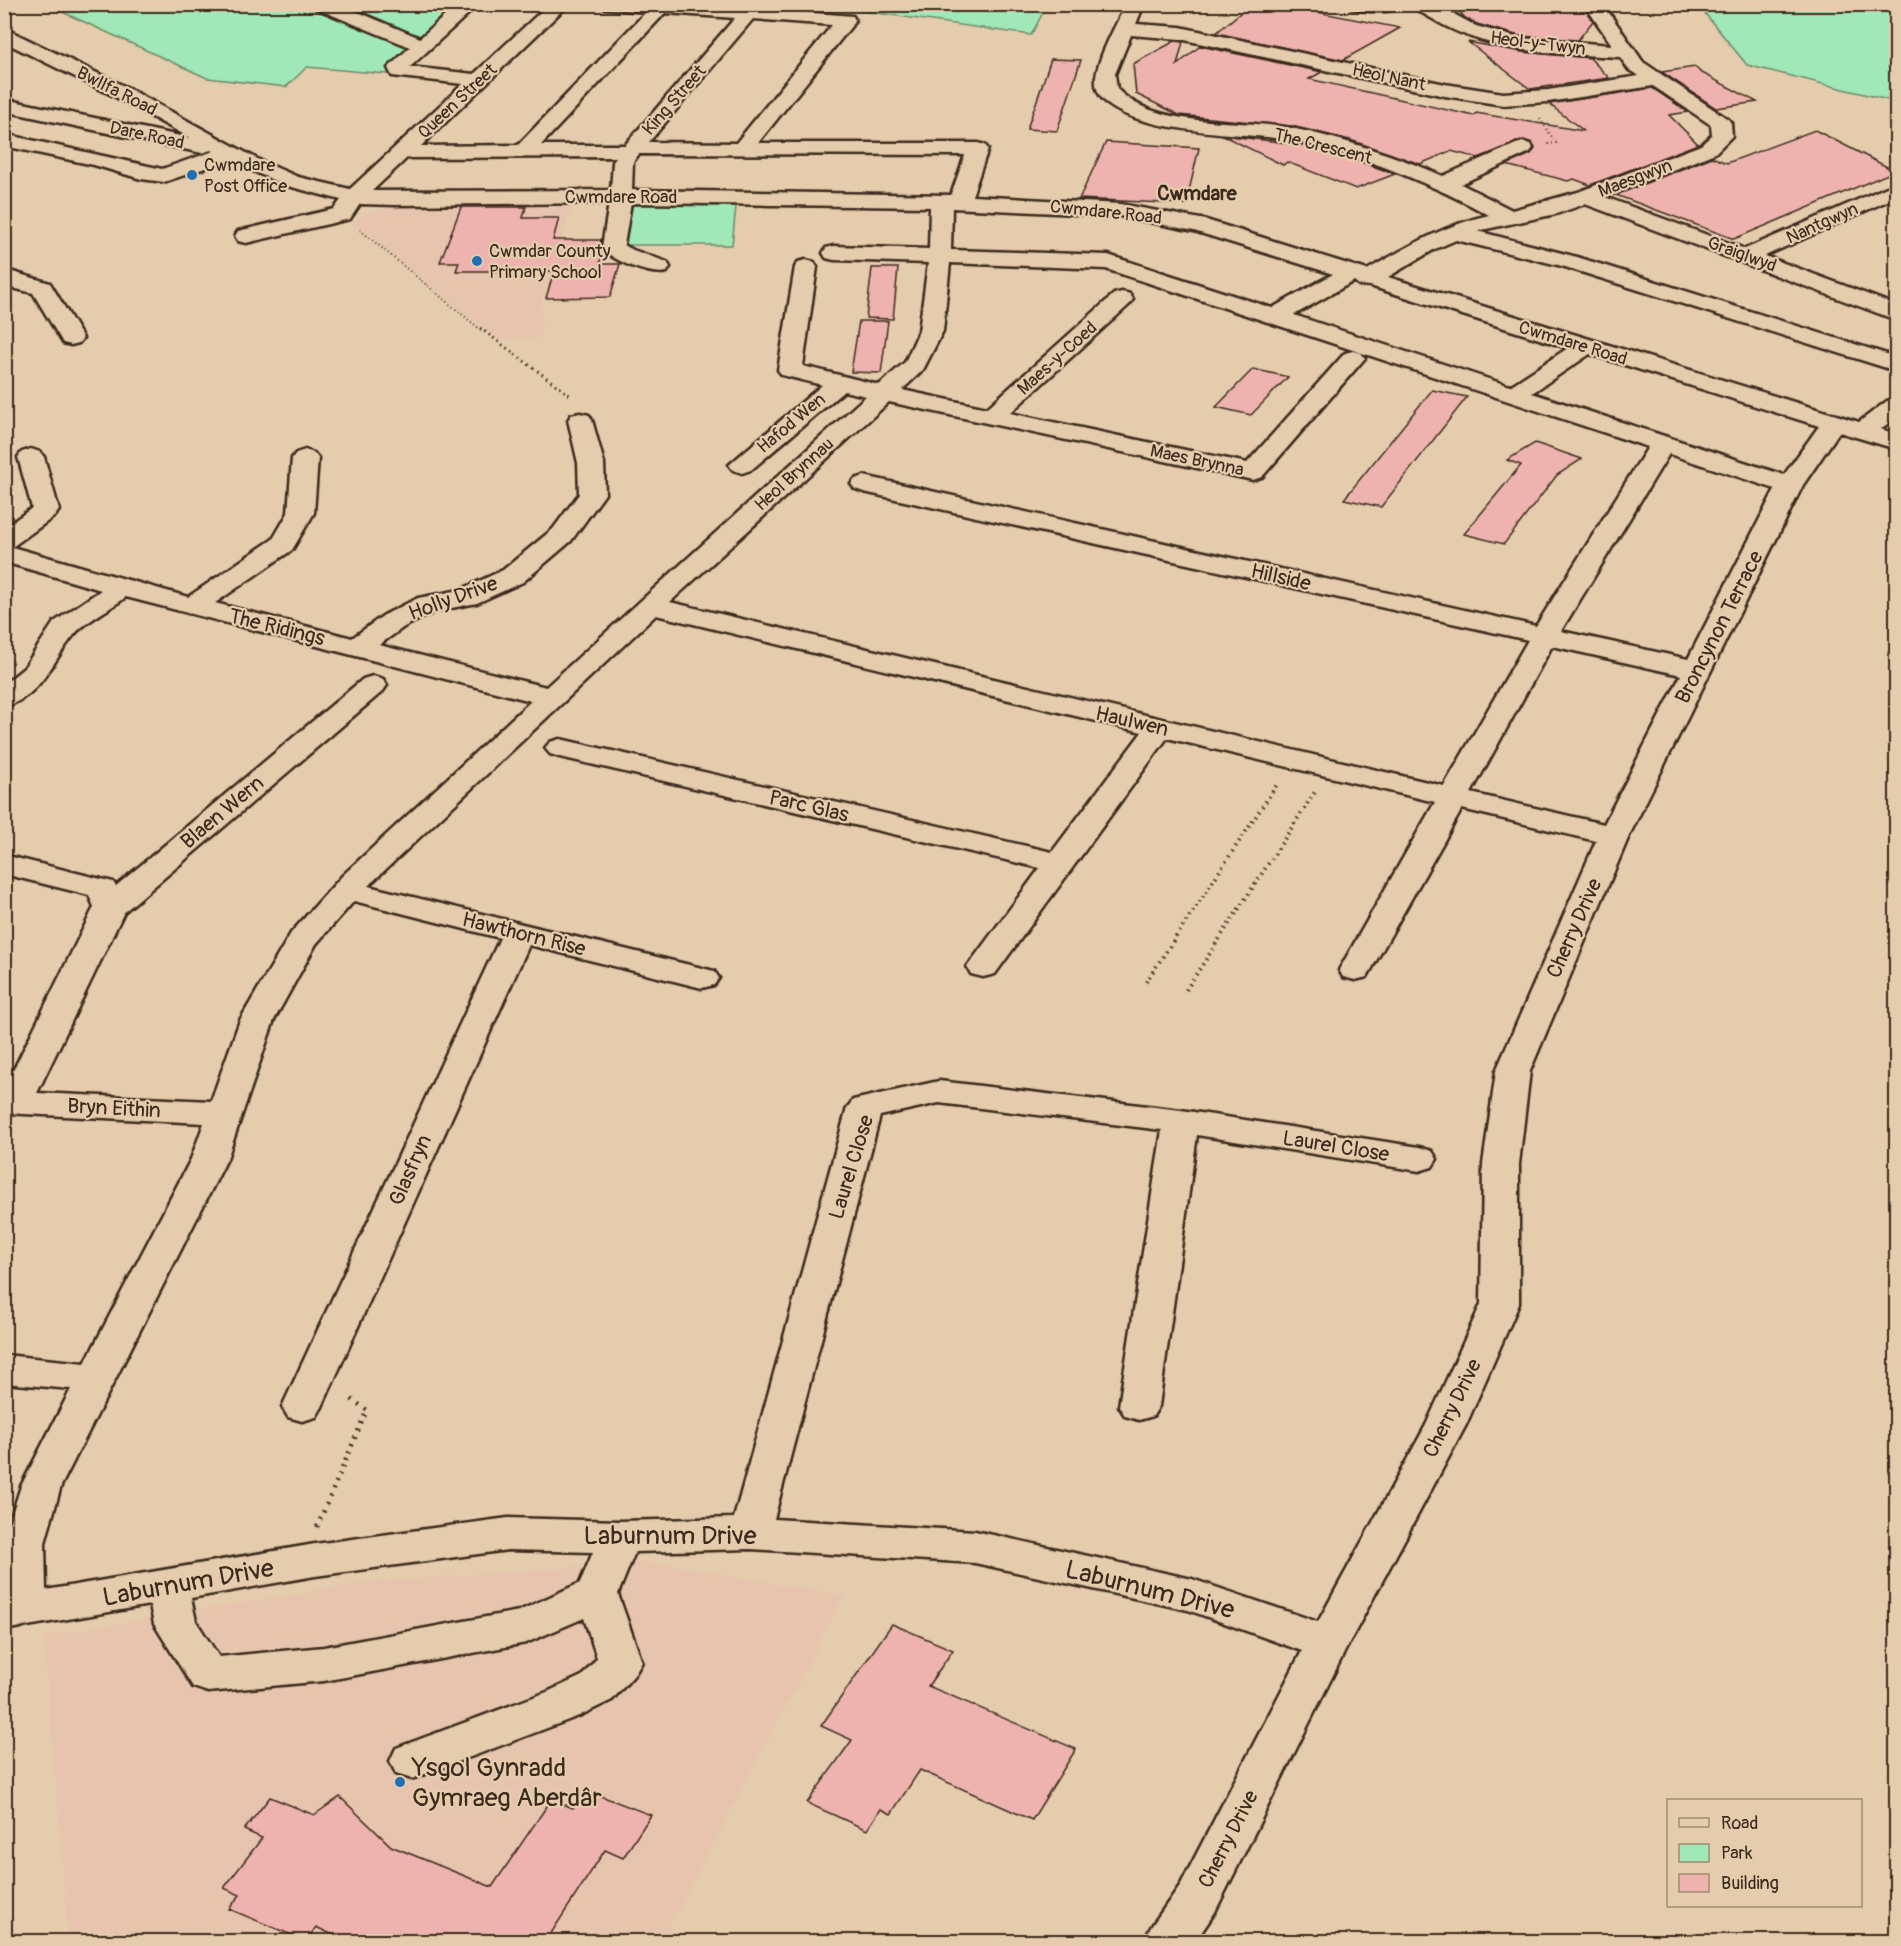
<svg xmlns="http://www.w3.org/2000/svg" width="1901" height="1946" viewBox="0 0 1901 1946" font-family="Pangolin,sans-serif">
	<rect width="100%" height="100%" fill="#e4ccac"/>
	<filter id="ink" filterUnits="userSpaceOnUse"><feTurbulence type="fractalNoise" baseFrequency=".0167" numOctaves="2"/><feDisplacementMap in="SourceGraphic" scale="12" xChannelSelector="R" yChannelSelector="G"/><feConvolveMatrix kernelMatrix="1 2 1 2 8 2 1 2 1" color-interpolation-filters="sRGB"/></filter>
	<g filter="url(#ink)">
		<g fill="#e7c4ad">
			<polygon points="408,201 572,204 542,300 541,337 498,340 350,221"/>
			<polygon points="652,1562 844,1596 668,1928 670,1942 69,1941 44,1636 373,1582"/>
		</g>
		<g fill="#a0e8b7" stroke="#6e896a" stroke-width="1.5">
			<polygon points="47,5 474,5 398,75 307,67 286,87 207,78"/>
			<polygon points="821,5 1047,5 1031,35"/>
			<polygon points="1698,5 1896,5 1896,102 1747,65"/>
			<polygon points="629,204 736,206 732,245 623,245"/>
		</g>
		<g fill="#eeb3af" stroke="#3b2a1e" stroke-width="1.5">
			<polygon points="1251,4 1276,4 1400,28 1343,60 1216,33"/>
			<polygon points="1453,4 1563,4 1567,9 1584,8 1593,21 1578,40 1519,36 1477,24 1465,18"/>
			<polygon points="1175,41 1183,42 1177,65 1200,46 1322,72 1309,79 1474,116 1476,113 1584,131 1549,104 1652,88 1688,112 1669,115 1698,144 1590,185 1574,179 1568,181 1506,165 1531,154 1535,149 1532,143 1524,140 1478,158 1451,151 1420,164 1350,140 1291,126 1179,115 1136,94 1133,64"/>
			<polygon points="1468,42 1522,52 1590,58 1609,78 1530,89"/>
			<polygon points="1051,59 1081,60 1057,131 1027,129"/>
			<polygon points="1695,67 1700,72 1757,102 1716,108 1662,72"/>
			<polygon points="1815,130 1895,171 1734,239 1616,195 1712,157 1727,163"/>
			<polygon points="1222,135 1303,145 1338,154 1395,174 1356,189 1287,162 1283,165"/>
			<polygon points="1106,142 1199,148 1186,204 1079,199"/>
			<polygon points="461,207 526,207 523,218 559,218 553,240 601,240 600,247 602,251 600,264 620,264 610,297 546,298 554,271 456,271 459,262 440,262"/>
			<polygon points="872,268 898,268 893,319 866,318"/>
			<polygon points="859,321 888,321 881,373 851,372"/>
			<polygon points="1253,369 1288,377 1251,415 1216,407"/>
			<polygon points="1432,390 1467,397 1381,507 1344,499"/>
			<polygon points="1535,443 1582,459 1557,475 1504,544 1464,534 1521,465 1507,460"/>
			<polygon points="892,1624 953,1650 928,1686 1076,1749 1032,1820 920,1770 891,1814 881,1809 867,1830 807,1803 852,1740 821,1726"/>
			<polygon points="585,1790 651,1815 623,1858 605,1850 546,1941 346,1941 316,1927 306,1941 229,1909 240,1895 224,1888 262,1838 244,1830 270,1797 314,1815 340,1797 391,1846 492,1887 551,1800 573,1808"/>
		</g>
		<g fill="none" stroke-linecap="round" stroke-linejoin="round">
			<defs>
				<g id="minor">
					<path d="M313 4H339L420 38 458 4H479L410 67 474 74 549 4H569L421 146 518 145 646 12 604 8 602 4H700L853 16 855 20 853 24 758 143H978L985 145 988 149 972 196 1120 204 1206 220 1367 270C1407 247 1444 225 1489 215 1435 186 1377 161 1316 146 1300 142 1283 139 1267 137 1230 133 1110 131 1097 89 1090 69 1117 24 1126 4H1144L1136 24 1180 27 1445 84 1503 93 1548 90 1639 76 1629 70 1620 57C1556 54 1487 53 1431 18 1424 14 1417 11 1412 4H1435L1476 26 1519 38 1612 45 1584 4H1603L1643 62 1728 119 1731 123 1732 136 1715 153 1605 197 1745 249 1896 183V197L1765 256 1896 305V320L1585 204 1556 214 1477 231 1577 257 1896 357V371L1562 266 1456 240 1435 249 1388 277 1859 422 1887 401 1896 399V417L1881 429 1896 434V449L1839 432 1803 485 1629 836 1530 1071 1519 1164V1304L1466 1425 1348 1645 1215 1912 1195 1942H1144L1151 1927 1181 1884 1302 1651 1188 1610 975 1563 750 1549 635 1552 618 1594 642 1662 635 1674 612 1700 579 1716 412 1779 396 1774 390 1761 396 1748 547 1692 582 1676 597 1658 584 1618 526 1643 324 1681 208 1692 193 1687 154 1624 150 1605 4 1630V1539L21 1486 71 1389 4 1383V1355L85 1363 191 1159 204 1123 4 1113V1089L94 907 89 895 4 874V855L113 882 116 886 363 679 373 676 383 679 387 685 383 691 124 912 37 1093 211 1101 240 1020 291 933 343 875 531 701 126 597C112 608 84 622 74 635 52 661 41 697 4 707V684L24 668 54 622 101 590 4 562V528L32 508 18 457 22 452 31 449 40 452 44 457 59 510 55 516 12 547 188 597 273 539 288 513 292 458 296 453 305 450 314 453 318 458 314 513 292 550 215 603 352 638 384 615 418 598 460 590 503 570 553 529 579 494 578 463 568 420 571 415 580 413 589 415 592 420 604 463 605 494 571 541 523 582 477 603 436 611 404 627 379 645 546 687 866 396 844 391 751 470 742 473 733 470 729 465 822 385 782 375 778 370 795 267 798 262 806 260 814 262 817 267 803 366 879 385 905 362 919 331 928 263 834 260 826 258 823 253 826 248 834 246 929 249 930 207 631 203 624 245 633 250 667 262 670 267 667 272C651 276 611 261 602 247L609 203 395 205 360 204 350 219 246 243 238 241 235 236 238 231 334 209 341 200 284 185 229 160 164 182 141 179 94 165 4 146V134L162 169 214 151 211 150 202 153 4 111V99L190 138 112 95 4 42V28L126 87 261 161 298 177 350 189 463 84 392 76 388 68 410 47 315 8ZM665 13 735 18 625 145H541ZM753 19 832 25 736 143 649 142ZM1131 35 1180 39 1445 96 1503 105 1548 102 1653 86 1711 125 1712 135 1701 145 1578 192 1512 210 1461 184 1530 152 1533 148 1530 144 1523 142 1516 144 1443 176C1395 155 1343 139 1291 128 1238 118 1157 130 1117 89L1115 74ZM639 154 965 155 951 195 632 190 633 162ZM616 157 613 162 611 190 372 191 407 158ZM952 208 1120 216 1194 231 1333 274 1272 308 1108 255 951 250ZM950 263 1106 269 1648 447 1536 626 864 476 855 479 851 484 855 489 864 492 1528 640 1444 786 670 602 889 402 1253 480 1262 477 1365 358 1361 353 1353 351 1345 353 1247 463 1010 413 1130 304 1133 299 1130 294 1122 292 1114 294 987 408 902 390 923 370 943 331ZM1354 281 1359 285 1370 286 1568 348 1510 386 1294 315ZM1590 354 1819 426 1784 475 1532 393ZM1669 454 1775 489 1688 659 1561 631ZM656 615 1142 732 1052 852 560 739 550 742 545 748 550 754 560 757 1040 868 967 967 971 974 983 977 995 974 1167 738 1435 802 1339 970 1343 977 1355 980 1367 977 1371 970 1462 809 1596 841 1496 1071 1483 1164 1481 1304 1426 1425 1318 1622 1192 1579 975 1531 774 1519 880 1116 939 1103 1162 1130 1119 1406 1125 1416 1139 1420 1153 1416 1159 1406 1197 1135 1419 1171 1432 1167 1437 1159 1432 1151 1419 1147 1181 1110 939 1081 853 1100 847 1108 734 1518 620 1521 508 1518 315 1544 46 1590 45 1543 61 1486 227 1159 274 1020 316 944 354 901 500 938 282 1407 288 1417 302 1421 316 1417 322 1407 529 945 702 988 714 985 719 978 714 971 368 886ZM1552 646 1681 675 1604 824 1471 793ZM508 1550 593 1552 580 1583 519 1611 324 1647 219 1657 196 1621 191 1598 315 1576Z"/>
					<path d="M1349 4H1407L1405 8C1389 12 1367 12 1351 8Z"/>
					<polygon points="4,272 13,272 50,283 83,338 79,343 71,345 63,343 33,293 4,286"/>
				</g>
			</defs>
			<use href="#minor" stroke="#3b2a1e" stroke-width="5"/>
			<g stroke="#3b2a1e" stroke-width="2" stroke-dasharray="1 3" stroke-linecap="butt">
				<polyline points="1540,119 1556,143 1547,144"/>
				<polyline points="360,230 481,330"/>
			</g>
			<polyline stroke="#3b2a1e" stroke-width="3" stroke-dasharray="1.5 4" stroke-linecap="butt" points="480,328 571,396"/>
			<g stroke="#3b2a1e" stroke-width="4" stroke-dasharray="1.5 4.5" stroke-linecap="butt">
				<polyline points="1146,982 1278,783"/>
				<polyline points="1186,990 1315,792"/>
			</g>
			<polyline stroke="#3b2a1e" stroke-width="4.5" stroke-dasharray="2 6" stroke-linecap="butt" points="317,1527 367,1410 347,1396"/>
			<use href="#minor" fill="#e4ccac" fill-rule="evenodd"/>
		</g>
	</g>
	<g fill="#1f6fb2" stroke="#e4ccac" stroke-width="2">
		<circle cx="192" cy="175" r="6"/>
		<circle cx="477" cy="261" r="6"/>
		<circle cx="400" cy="1782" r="6"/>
	</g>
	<g text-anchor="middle" stroke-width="4.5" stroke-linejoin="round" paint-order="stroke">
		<g font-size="18" fill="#3b2a1e" stroke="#e4ccac">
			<text transform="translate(1538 43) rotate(7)" y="6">Heol-y-Twyn</text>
			<text transform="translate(1389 77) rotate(12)" y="6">Heol Nant</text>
			<text transform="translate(117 91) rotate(27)" y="6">Bwllfa Road</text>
			<text transform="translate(674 100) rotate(-49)" y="6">King Street</text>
			<text transform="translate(457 101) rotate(-43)" y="6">Queen Street</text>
			<text transform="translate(147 135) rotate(12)" y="6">Dare Road</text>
			<text transform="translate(1323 146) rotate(14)" y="6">The Crescent</text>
			<text transform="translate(1635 178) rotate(-21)" y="6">Maesgwyn</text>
			<text x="621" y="203">Cwmdare Road</text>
			<text transform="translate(1106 212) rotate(6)" y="6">Cwmdare Road</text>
			<text transform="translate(1822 223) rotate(-24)" y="6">Nantgwyn</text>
			<text transform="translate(1742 254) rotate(20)" y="6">Graiglwyd</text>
			<text transform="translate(1573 343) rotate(17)" y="6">Cwmdare Road</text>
			<text transform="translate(1057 358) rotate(-42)" y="6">Maes-y-Coed</text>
			<text transform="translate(791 423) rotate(-40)" y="6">Hafod Wen</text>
			<text transform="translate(1197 460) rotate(12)" y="6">Maes Brynna</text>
			<text transform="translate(794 474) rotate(-42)" y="6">Heol Brynnau</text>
		</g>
		<g font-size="18" fill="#3b2a1e" stroke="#e4ccac" text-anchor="start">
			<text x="204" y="171">Cwmdare<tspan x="204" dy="21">Post Office</tspan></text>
			<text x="489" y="257">Cwmdar County<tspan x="489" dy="21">Primary School</tspan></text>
		</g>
		<g font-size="20" font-weight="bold" fill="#3b2a1e" stroke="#e4ccac">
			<text x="1197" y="200">Cwmdare</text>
		</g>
		<g font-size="21" fill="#3b2a1e" stroke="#e4ccac">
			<text transform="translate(1281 577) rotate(13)" y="7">Hillside</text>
			<text transform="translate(453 598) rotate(-20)" y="7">Holly Drive</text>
			<text transform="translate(277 627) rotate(14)" y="7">The Ridings</text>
			<text transform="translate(1719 627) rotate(-63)" y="7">Broncynon Terrace</text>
			<text transform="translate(1132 721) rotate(13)" y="7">Haulwen</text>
			<text transform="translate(809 806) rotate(13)" y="7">Parc Glas</text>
			<text transform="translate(222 812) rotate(-40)" y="7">Blaen Wern</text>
			<text transform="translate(1574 928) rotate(-66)" y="7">Cherry Drive</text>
			<text transform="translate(524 934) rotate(14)" y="7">Hawthorn Rise</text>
			<text transform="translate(114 1108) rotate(3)" y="7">Bryn Eithin</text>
			<text transform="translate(1336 1146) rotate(9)" y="7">Laurel Close</text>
			<text transform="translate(851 1167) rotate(-73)" y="7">Laurel Close</text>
			<text transform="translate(410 1170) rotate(-66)" y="7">Glasfryn</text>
			<text transform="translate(1452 1408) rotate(-64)" y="7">Cherry Drive</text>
			<text transform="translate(1228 1839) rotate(-63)" y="7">Cherry Drive</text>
		</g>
		<g font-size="26" fill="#3b2a1e" stroke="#e4ccac">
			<text x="670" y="1544">Laburnum Drive</text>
			<text transform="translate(188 1582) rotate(-10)" y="9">Laburnum Drive</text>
			<text transform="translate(1150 1589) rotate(14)" y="9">Laburnum Drive</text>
		</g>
		<g font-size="26" fill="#3b2a1e" stroke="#e4ccac" text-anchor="start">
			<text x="412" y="1776">Ysgol Gynradd<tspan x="412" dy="30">Gymraeg Aberdâr</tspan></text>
		</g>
	</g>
	<rect width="1901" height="1946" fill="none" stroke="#e4ccac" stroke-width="24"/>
	<rect x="12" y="12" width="1877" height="1922" fill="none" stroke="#3b2a1e" stroke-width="2" filter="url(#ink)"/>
	<rect x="1667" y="1799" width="195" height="108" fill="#e4ccac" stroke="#a08b73" stroke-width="1.5"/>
	<rect x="1679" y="1818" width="30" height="9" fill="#e4ccac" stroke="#a08b73" stroke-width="1.5"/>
	<text x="1721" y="1829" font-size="18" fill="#3b2a1e">Road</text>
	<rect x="1679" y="1844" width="30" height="18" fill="#a0e8b7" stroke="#a08b73" stroke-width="1.5"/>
	<text x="1721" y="1859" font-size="18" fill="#3b2a1e">Park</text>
	<rect x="1679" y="1874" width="30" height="18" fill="#eeb3af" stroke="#a08b73" stroke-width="1.5"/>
	<text x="1721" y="1889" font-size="18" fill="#3b2a1e">Building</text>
</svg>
